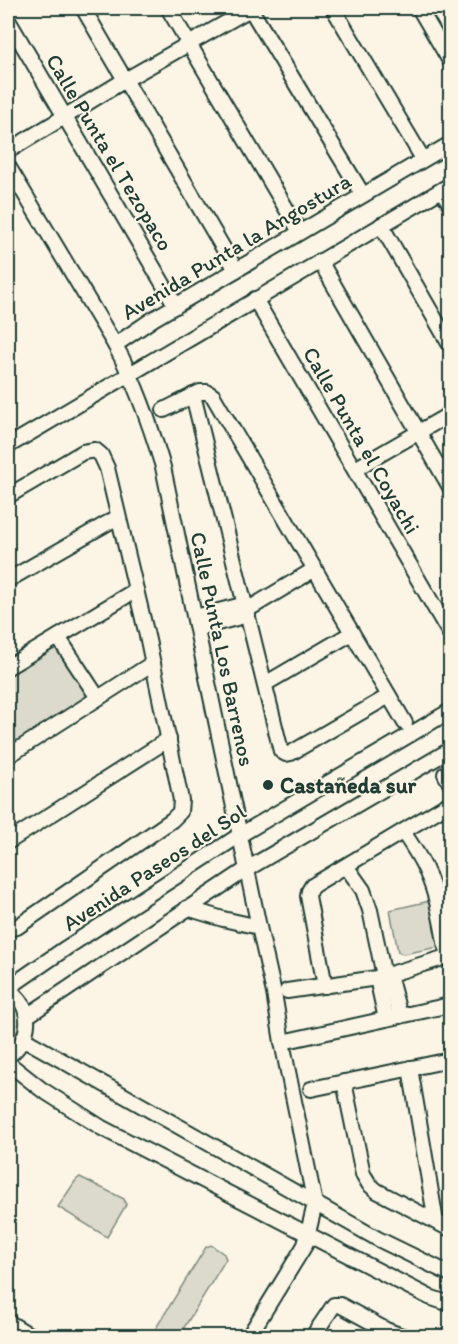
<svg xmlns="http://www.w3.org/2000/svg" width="458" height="1344" viewBox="0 0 458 1344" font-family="Itim,sans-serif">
	<rect width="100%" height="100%" fill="#fcf5e5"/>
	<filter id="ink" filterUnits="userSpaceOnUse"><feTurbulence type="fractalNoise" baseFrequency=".0167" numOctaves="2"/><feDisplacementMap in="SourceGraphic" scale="12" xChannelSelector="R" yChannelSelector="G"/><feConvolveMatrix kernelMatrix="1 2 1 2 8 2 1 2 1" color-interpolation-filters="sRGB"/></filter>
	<g filter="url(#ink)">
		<g fill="#dcdacc" stroke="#7e8c80" stroke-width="1.5">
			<polygon points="56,646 61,647 89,696 8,749 8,674"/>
			<polygon points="434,900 439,947 403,954 398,952 390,910"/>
			<polygon points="80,1177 124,1199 126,1205 107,1237 58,1207 76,1180"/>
			<polygon points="211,1245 224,1254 226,1259 179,1336 151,1336 206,1247"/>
		</g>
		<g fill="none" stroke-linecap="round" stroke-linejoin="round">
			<defs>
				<g id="minor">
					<polyline points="83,8 236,270"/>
					<polyline points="168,8 300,232"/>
					<polyline points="250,8 363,195"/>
					<polyline points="333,8 423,159"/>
					<polyline points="419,8 450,61"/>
					<polyline points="8,20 176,306"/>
					<polyline points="8,151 125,80 252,8"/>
					<path d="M8 166 115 345C136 383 150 424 163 467L259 927 274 993 282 1042 315 1204 305 1245 249 1336"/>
					<polyline points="442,190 450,204"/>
					<polyline points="381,225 450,345"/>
					<polyline points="320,261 450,487"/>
					<polyline points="255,299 450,634"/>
					<polyline points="115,345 153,319 450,144"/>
					<polyline points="193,395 281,751 286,754 291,753 389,696"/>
					<polyline points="164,410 200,392 207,392 213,396 405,723"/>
					<polyline points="8,446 450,185"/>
					<polyline points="355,469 450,414"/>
					<polyline points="8,496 83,452 95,450 101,455 107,468 148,640 181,800 180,812 172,820 17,927 8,929"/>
					<polyline points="8,580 118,517"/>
					<polyline points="247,610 315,569"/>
					<polyline points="195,617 246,604"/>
					<polyline points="198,628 248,615"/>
					<polyline points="58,637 98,698"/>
					<polyline points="8,667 136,590"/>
					<polyline points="265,684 352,633"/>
					<polyline points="8,756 153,663"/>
					<polyline points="445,774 450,783"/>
					<path d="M403 832C412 845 421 858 427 873 439 899 442 929 448 957"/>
					<polyline points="8,842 169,739"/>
					<polyline points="346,866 363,890 370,910 384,976"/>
					<polyline points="187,908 223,919 259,927"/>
					<polyline points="389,975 400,1016"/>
					<polyline points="377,978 386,1019"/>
					<polyline points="325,986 308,896 309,891 312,886 450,803"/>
					<polyline points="8,988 66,948 240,835 450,711"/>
					<path d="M8 990C35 1006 32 1039 8 1056"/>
					<polyline points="287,991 377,978 450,956"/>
					<polyline points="27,1016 247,869 450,750"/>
					<polyline points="24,1039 378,1239 450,1274"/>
					<polyline points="282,1042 450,1005"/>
					<polyline points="8,1063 41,1089 102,1128 429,1297 450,1304"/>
					<polyline points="410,1068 436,1222"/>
					<polyline points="344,1082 363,1174 369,1184 377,1191 450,1229"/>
					<polyline points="311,1089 450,1060"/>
					<polyline points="8,1322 31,1336"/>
					<polyline points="313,1336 334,1305 340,1305 386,1330 402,1336"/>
				</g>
			</defs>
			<use href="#minor" stroke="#1f3d34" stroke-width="18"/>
			<use href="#minor" stroke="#fcf5e5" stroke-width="14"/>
		</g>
	</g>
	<circle fill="#1f3d34" stroke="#fcf5e5" stroke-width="2" cx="268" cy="785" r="6"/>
	<g text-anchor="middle" stroke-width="4.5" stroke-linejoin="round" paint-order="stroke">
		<g font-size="22" fill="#1f3d34" stroke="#fcf5e5">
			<text transform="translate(110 152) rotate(59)" y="8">Calle Punta el Tezopaco</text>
			<text transform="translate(236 246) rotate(-31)" y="8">Avenida Punta la Angostura</text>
			<text transform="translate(362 440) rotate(60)" y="8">Calle Punta el Coyachi</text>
			<text transform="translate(223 649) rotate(78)" y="8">Calle Punta Los Barrenos</text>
			<text transform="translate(154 867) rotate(-33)" y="8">Avenida Paseos del Sol</text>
		</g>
		<g font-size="22" font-weight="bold" fill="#1f3d34" stroke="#fcf5e5" text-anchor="start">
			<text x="280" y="793">Castañeda sur</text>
		</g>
	</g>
	<rect width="458" height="1344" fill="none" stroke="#fcf5e5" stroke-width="30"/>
	<rect x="15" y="15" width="428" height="1314" fill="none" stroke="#1f3d34" stroke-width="2" filter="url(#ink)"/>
</svg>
